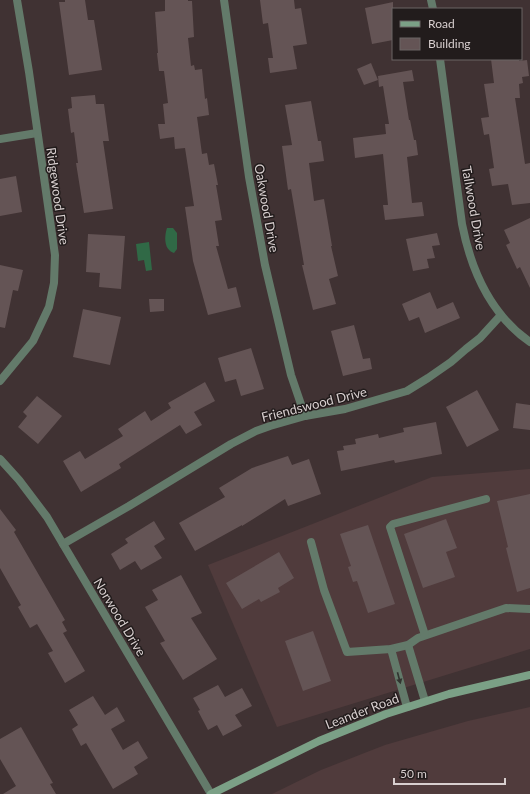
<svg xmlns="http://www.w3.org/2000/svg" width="530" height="794" viewBox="0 0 530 794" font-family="Lato,sans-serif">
	<rect width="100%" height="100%" fill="#403233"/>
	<g fill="#503b3c">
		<polygon points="530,469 530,649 277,727 208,565 432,477"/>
		<polygon points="530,707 530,794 272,794 321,770 385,745 468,721"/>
	</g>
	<g fill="#306946">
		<path d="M167 228H173L177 233V249L174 253C164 250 164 237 167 228Z"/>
		<polygon points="149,242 152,270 146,271 144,260 138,261 136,244"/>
	</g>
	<g fill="#645455">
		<polygon points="65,0 85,0 88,20 94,20 102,70 69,75 59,2 65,2"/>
		<polygon points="165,0 188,0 188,1 192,1 194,37 188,38 191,66 194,65 195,70 202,69 205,99 207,98 209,115 197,117 202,154 207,153 209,165 214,164 218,185 216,185 222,220 215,221 219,246 216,246 228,289 236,287 241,307 208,315 193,261 185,207 194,206 185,148 175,149 174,137 160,139 158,124 165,124 163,104 168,103 164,71 159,71 157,53 158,53 155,12 165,11"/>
		<polygon points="260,0 294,0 295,9 301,8 307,44 293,46 297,69 270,73 268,58 273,58 268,23 263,24"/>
		<polygon points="393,2 393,40 372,44 365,8"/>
		<polygon points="491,59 519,59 519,61 527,60 529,76 522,77 523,83 519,84 520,98 515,98 525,164 530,163 530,203 512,205 508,184 492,186 489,169 494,168 489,134 484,135 481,118 489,117 484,84 494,83"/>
		<polygon points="371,63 378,80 364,85 357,69"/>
		<polygon points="412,70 414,81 403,82 409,120 410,120 414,140 416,140 418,155 407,157 412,203 422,202 424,216 385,220 383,205 388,205 383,154 355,158 353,138 386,134 385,124 389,124 383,86 379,87 378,76"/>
		<polygon points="95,95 96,104 104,104 109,141 103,141 113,209 84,213 76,163 78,163 74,132 71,133 68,109 72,108 71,97"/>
		<polygon points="311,101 318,141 321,141 324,161 309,163 314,201 324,199 332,246 331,246 338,276 329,279 336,304 313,310 302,265 304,265 291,189 288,190 282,146 292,145 285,105"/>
		<polygon points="16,176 22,212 0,216 0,179"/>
		<polygon points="530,218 530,288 520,267 517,269 506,245 510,243 504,230"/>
		<polygon points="437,233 440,245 432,246 435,258 427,259 429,268 413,271 406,239"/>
		<polygon points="88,234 125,236 121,289 99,287 100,273 86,272"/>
		<polygon points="0,265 23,270 18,291 13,290 5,328 0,327"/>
		<polygon points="430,292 437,309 453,302 460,318 425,333 419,317 409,321 402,304"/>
		<polygon points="149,299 164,299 164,311 150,312"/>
		<polygon points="83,309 121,317 110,365 73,357"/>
		<polygon points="354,325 363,359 370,358 372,369 343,376 331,331"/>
		<polygon points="251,348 264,389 241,396 236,379 225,382 218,358"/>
		<polygon points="205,382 215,401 194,412 202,425 186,434 180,425 119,464 121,468 81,492 63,461 80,451 85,459 123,436 118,429 145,411 151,421 171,408 168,403"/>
		<polygon points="477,390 499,430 467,447 446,407"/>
		<polygon points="37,396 62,416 38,444 18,427 27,416 23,412"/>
		<polygon points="516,403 530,405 530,430 513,428"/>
		<polygon points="436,422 442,454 395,463 394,460 341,471 337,451 344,450 343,446 356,444 355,439 378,434 379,438 404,432 403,428"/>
		<polygon points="288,456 292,465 309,459 321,494 288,506 285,499 242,526 242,525 195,551 179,523 225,497 219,488 252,468"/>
		<polygon points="530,494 530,588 517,592 506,548 508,547 497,501"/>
		<polygon points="0,509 16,530 14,532 65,620 62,622 67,631 63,633 85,671 65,683 48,653 53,651 37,624 30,628 18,607 21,605 0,568"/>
		<polygon points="446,519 457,548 446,552 455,577 423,588 404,534"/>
		<polygon points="154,521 165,539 154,546 162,558 141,570 135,561 120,570 111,554 128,543 125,539"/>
		<polygon points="368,525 395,604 368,613 357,581 353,582 348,567 351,566 340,534"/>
		<polygon points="279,552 294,578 278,588 280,592 261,602 259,599 242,609 226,583"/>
		<polygon points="181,575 202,613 191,618 217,659 183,680 160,643 165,641 145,607 158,600 152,590"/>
		<polygon points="313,631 331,681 303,691 285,641"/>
		<polygon points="218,685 225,697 242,688 252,706 235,715 242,726 223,736 217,725 208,730 198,711 200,710 193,698"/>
		<polygon points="93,696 105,715 117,707 125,721 111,729 123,750 138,741 148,758 134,767 138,774 113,789 86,743 81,746 72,729 78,725 69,710"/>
		<polygon points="21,727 53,783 50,784 56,794 3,794 16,786 0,759 0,739"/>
	</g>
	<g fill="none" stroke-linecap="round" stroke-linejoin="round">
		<g stroke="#637a6a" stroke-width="8">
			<polyline points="311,542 324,590 347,652 391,649 408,645 418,638 506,608 530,609"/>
			<polyline points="425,635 390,527 393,524 486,499"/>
			<polyline points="408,645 425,701"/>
			<polyline points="391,649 407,707"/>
		</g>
		<g stroke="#637a6a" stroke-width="8">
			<polyline points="224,0 249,177 265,265 291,375 305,416"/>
			<polyline points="431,0 433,9"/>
			<path d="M440 59 462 224C471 270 490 314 530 342"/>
			<polyline points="0,139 37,133"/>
			<polyline points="0,381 33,341 49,307 54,283 55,255 29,72 17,0"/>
			<polyline points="0,459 19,480 47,517 211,794"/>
			<polyline points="63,544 129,506 231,444 256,431 270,426 305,416 345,409 407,391 428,378 451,362 466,349 480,338 501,315"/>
		</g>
		<polyline stroke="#7ba086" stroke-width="8" points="211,794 319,741 386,714 449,694 530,675"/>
	</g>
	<defs><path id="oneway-solid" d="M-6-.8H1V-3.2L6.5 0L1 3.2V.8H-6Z"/></defs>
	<use fill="#323430" href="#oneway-solid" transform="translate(399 678) rotate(75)"/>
	<g text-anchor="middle" stroke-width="3" stroke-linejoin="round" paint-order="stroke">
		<g font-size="13" fill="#d8cfcf" stroke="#221c1c">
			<text transform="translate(58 196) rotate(82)" y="5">Ridgewood Drive</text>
			<text transform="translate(267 208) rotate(80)" y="5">Oakwood Drive</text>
			<text transform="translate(474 208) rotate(80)" y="5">Tallwood Drive</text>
			<text transform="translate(314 404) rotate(-14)" y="5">Friendswood Drive</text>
			<text transform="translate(120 617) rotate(59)" y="5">Norwood Drive</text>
			<text transform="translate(362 711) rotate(-21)" y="5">Leander Road</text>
		</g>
	</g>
	<rect x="392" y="8" width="130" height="52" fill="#221c1c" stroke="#6b6464"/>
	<rect x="400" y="21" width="20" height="6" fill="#7ba086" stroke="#6b6464"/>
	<text x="428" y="28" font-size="12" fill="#d8cfcf">Road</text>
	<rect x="400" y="38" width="20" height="12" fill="#645455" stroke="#6b6464"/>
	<text x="428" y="48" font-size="12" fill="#d8cfcf">Building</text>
	<path d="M394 778v6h111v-6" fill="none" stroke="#d8cfcf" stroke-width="2"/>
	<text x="400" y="778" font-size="12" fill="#d8cfcf" stroke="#221c1c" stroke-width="3" paint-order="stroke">50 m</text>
</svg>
